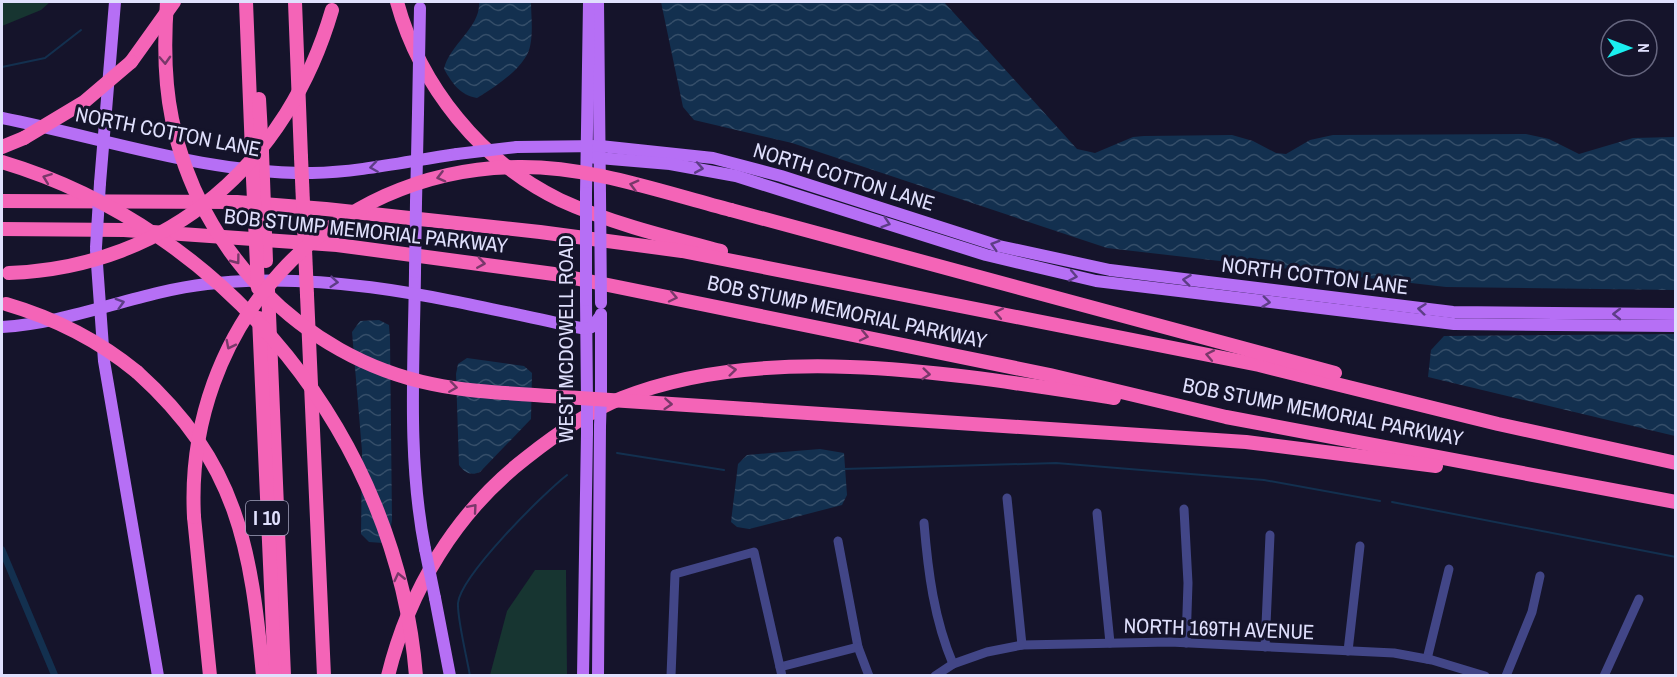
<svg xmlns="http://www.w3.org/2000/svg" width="1677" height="677" viewBox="0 0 1677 677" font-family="'Archivo Narrow',sans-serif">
	<defs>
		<pattern id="water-waves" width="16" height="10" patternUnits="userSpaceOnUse" patternTransform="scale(1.5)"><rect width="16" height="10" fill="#13304f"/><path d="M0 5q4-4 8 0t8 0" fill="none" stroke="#354e69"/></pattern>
	</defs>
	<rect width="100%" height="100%" fill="#15142b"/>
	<g fill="#173531">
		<polygon points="2,2 50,2 41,10 2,26"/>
		<polygon points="535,570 566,570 567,675 490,675 507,611"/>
	</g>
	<g fill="url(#water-waves)">
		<path d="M479 2H531C531 17 535 45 525 58 514 75 493 88 477 98 460 95 452 83 444 69 449 45 481 27 479 2Z"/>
		<polygon points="661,2 944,2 1077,149 1095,153 1133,137 1144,136 1232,135 1253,141 1276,153 1286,154 1310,140 1333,135 1526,134 1549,139 1579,154 1633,138 1675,137 1675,290 1446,287 1107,248 792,143 694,120 683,107"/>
		<polygon points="379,320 389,325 390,338 392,520 389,537 383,543 369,542 361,534 362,451 352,332 360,321"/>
		<polygon points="1675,334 1675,436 1428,377 1431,350 1444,336"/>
		<path d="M467 358 524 366 532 373 531 419 480 472C471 476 465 473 459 465L456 374 458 364Z"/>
		<polygon points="820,449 844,453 847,495 842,505 749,529 737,527 731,522 738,464 747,455"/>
	</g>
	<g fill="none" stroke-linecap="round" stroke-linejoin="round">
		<g stroke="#13304f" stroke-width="2">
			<polyline points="2,67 45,58 81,30"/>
			<polyline points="617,453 724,470"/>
			<polyline points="843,469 1056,463 1264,480 1380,501"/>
			<polyline points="1392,502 1676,557"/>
			<path d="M470 676C467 658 457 618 458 603 461 575 543 494 567 475"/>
		</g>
		<polyline stroke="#13304f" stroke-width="7" points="2,550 55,676"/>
		<g stroke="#424687" stroke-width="9">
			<polyline points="1007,498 1022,645"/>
			<polyline points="1184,509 1188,583 1186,643"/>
			<polyline points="1097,513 1110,643"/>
			<path d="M924 523C928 572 934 619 953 664"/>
			<polyline points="838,541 858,647 869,676"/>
			<polyline points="1265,647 1270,535"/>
			<polyline points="1348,651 1360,546"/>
			<polyline points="1427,659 1449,569"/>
			<polyline points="780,667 858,647"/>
			<polyline points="671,676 675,574 754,552 782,676"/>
			<polyline points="935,676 953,664 987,652 1022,645 1170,642 1394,653 1432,660 1485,676"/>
			<polyline points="1506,676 1532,612 1540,576"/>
			<polyline points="1604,676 1639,599"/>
		</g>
		<g stroke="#b66ff5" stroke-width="12">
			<polyline points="598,2 600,195"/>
			<path d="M2 118C104 138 206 174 312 173 361 172 408 161 457 154"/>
			<polyline points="517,147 600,146 713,158 781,176 999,246 1110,270 1453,312 1676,314"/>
			<polyline points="587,157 670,164 736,176 986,255 1096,281 1454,324 1676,326"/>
			<polyline points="100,183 115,2"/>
			<polyline points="586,193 589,2"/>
			<polyline points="416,202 418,113"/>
			<polyline points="96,250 104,361 158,676"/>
			<path d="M415 272C414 365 407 457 425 549"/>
			<polyline points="586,300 587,402"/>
			<polyline points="601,314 601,394"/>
			<path d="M2 327C72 323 137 292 207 284 336 269 460 303 585 329L592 327 601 315"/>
			<polyline points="435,598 450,676"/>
			<polyline points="583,676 587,433"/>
			<polyline points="598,676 600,426"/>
		</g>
		<g stroke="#f464b7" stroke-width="14">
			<polyline points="246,2 252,152"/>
			<polyline points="295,2 301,157"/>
			<path d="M397 2C420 86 481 162 560 200 610 223 667 237 721 251"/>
			<polyline points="131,62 174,2"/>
			<polyline points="259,99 262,152"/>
			<polyline points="2,147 24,138"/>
			<polyline points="2,201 237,202 326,209 540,232 682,251 1259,365 1498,424 1676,463"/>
			<polyline points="731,210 1335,373"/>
			<polyline points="2,229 124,230 337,245 554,274 1050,375 1226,417 1676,502"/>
			<polyline points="268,290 284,676"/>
			<polyline points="307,295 324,676"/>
			<polyline points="259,318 275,676"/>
			<path d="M137 372C238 463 251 547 263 676"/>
			<polyline points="748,409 1246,442 1436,466"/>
			<polyline points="194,517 210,676"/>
			<path d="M388 676C409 590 456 512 526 458 555 435 587 412 622 398 768 340 962 375 1114 398"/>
		</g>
		<g stroke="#b66ff5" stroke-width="12">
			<polyline points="418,113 420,8"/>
			<polyline points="457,154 517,147"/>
			<polyline points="586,193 586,300"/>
			<polyline points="600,195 601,303"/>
			<polyline points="96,247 100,183"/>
			<polyline points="415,272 416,202"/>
			<polyline points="587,402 587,433"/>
			<polyline points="600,426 601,394"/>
			<polyline points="425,549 435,598"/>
		</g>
		<g stroke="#f464b7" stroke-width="14">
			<path d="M167 2C164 41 164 80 172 119 198 249 301 357 432 384 470 392 510 393 549 396 615 400 682 405 748 409"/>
			<polyline points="24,138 84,102 131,62"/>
			<polyline points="262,152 266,261"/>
			<polyline points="252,157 258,288"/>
			<polyline points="301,157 307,295"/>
			<path d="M2 162C229 230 397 439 416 676"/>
			<path d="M9 273C171 267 288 161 332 10"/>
			<path d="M6 304C54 318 98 340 137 372"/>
			<path d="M194 517C184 329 327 168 518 167 590 166 662 192 731 210"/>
		</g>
	</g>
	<defs><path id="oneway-chevron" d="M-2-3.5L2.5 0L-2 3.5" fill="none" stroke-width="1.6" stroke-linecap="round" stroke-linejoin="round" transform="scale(1.5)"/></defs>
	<g stroke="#79386a">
		<use href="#oneway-chevron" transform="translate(165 60) rotate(87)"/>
		<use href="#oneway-chevron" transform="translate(441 177) rotate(166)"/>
		<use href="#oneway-chevron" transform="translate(47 178) rotate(-159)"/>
		<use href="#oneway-chevron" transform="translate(634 185) rotate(-165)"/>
		<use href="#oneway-chevron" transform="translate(236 260) rotate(53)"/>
		<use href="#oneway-chevron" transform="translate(481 263) rotate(9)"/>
		<use href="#oneway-chevron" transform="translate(673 297) rotate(12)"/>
		<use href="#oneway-chevron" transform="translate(999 313) rotate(-169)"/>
		<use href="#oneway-chevron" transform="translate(864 336) rotate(12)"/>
		<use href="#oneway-chevron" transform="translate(230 345) rotate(117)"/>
		<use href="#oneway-chevron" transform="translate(1210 355) rotate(-169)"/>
		<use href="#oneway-chevron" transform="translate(732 370) rotate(-6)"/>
		<use href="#oneway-chevron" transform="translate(926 374) rotate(6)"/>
		<use href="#oneway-chevron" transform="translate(453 387) rotate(8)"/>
		<use href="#oneway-chevron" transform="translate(668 404) rotate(4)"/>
		<use href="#oneway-chevron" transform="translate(473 508) rotate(-49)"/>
		<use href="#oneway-chevron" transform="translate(399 577) rotate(-103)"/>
	</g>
	<g stroke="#5d3d86">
		<use href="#oneway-chevron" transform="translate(374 167) rotate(172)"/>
		<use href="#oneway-chevron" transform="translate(699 168) rotate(10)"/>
		<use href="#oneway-chevron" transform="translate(886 223) rotate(18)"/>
		<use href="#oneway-chevron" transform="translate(995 245) rotate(-163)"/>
		<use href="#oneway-chevron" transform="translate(1073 276) rotate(11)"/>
		<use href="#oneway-chevron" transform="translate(1187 280) rotate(-173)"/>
		<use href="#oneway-chevron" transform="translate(334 282) rotate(5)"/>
		<use href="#oneway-chevron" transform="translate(1266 302) rotate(7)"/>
		<use href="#oneway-chevron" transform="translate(120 303) rotate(-16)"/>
		<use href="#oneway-chevron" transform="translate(1422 309) rotate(-174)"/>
		<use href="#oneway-chevron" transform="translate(1617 314) rotate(180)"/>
	</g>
	<g text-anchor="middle" stroke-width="6" stroke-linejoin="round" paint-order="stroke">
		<rect fill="#15142b" stroke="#a3a3be" stroke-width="1.5" x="246" y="501" width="42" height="34" rx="4.5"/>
		<g font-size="20" font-weight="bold" fill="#e0e0fd">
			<text x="267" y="525">I 10</text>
		</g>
		<g font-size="21" fill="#e0e0fd" stroke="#15142b">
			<text transform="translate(168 132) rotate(11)" y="7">NORTH COTTON LANE</text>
			<text transform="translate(844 177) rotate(17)" y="7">NORTH COTTON LANE</text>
			<text transform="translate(366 231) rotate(6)" y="7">BOB STUMP MEMORIAL PARKWAY</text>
			<text transform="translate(1315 276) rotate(7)" y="7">NORTH COTTON LANE</text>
			<text transform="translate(847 312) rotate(12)" y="7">BOB STUMP MEMORIAL PARKWAY</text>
			<text transform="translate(566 339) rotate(-90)" y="7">WEST MCDOWELL ROAD</text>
			<text transform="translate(1323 412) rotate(11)" y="7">BOB STUMP MEMORIAL PARKWAY</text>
			<text transform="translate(1219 629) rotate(2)" y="7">NORTH 169TH AVENUE</text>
		</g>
	</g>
	<rect width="1677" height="677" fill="none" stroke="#e0e0fd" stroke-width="6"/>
	<g transform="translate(1629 48) rotate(90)"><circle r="28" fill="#15142b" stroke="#66667f" stroke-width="1.5"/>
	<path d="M0-4.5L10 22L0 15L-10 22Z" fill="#1aefef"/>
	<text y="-9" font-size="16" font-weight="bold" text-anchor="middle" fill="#e0e0fd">N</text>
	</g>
</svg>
